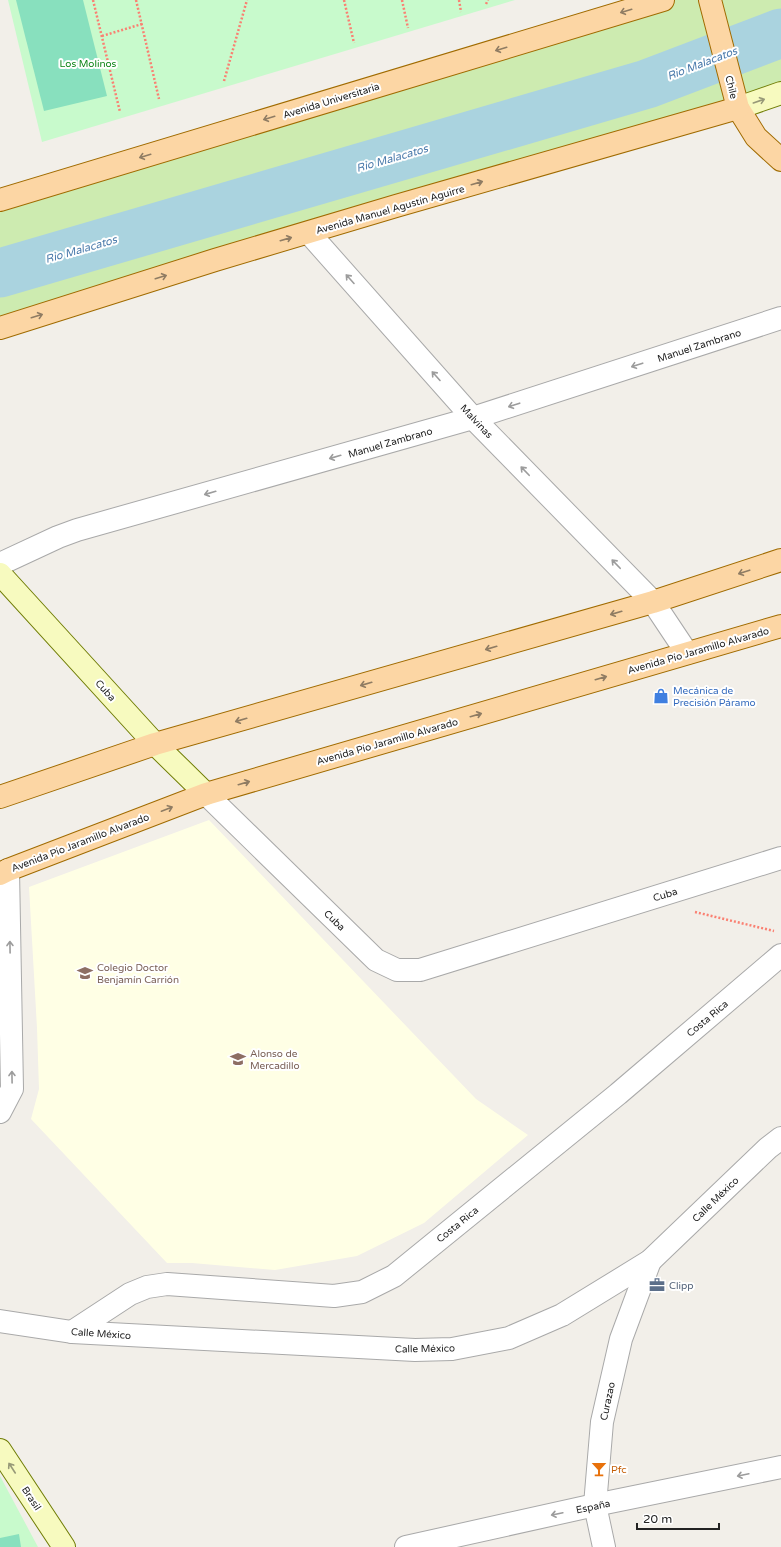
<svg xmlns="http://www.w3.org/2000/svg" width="781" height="1547" viewBox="0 0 781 1547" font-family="'Varela Round',sans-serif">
	<rect width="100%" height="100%" fill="#f2efe9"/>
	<polygon fill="#ffffe5" points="209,820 476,1099 528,1135 424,1223 357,1256 275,1270 192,1263 167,1263 31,1119 39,1089 37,1028 29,887"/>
	<polygon fill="#cdebb0" points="663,0 781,0 781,93 0,328 0,200"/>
	<g fill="#c8facc">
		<polygon points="8,0 515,0 42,142"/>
		<polygon points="0,1476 38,1547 0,1547"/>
	</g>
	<g fill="#88e0be">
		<polygon points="16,0 83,0 107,96 44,111"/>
		<polygon points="19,1534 21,1547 0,1547 0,1538"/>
	</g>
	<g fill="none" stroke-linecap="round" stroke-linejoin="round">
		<polyline stroke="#aad3df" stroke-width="49" points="0,273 647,84 781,33"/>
		<defs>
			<g id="street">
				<polyline points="309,233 473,418 653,602 687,653"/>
				<polyline points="0,564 58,537 77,530 473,418 781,318"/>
				<polyline points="206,794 376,960 397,970 420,970 781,858"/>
				<polyline points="0,1112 12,1089 8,870"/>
				<polyline points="0,1321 72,1332 415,1350 452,1349 509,1338 562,1315 650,1261 768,1148 781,1138"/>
				<polyline points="72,1332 130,1294 147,1287 167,1284 334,1296 362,1292 394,1276 618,1094 781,955"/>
				<polyline points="406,1547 595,1505 781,1467"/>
				<polyline points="604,1547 595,1505 602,1422 621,1339 650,1261"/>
			</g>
			<g id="secondary">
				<polyline points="738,108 781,93"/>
				<polyline points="0,574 155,744 206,794"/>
				<polyline points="0,1450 64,1547"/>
			</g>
			<g id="primary">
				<polyline points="710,0 738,108 756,137 781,160"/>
				<polyline points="0,200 663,0"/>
				<polyline points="0,328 215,260 396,206 738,108"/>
				<polyline points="0,797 155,744 653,602 781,560"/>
				<polyline points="0,874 8,870 206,794 781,626"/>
			</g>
		</defs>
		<use href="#street" stroke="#a9a9a9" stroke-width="24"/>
		<use href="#secondary" stroke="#707d05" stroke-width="24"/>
		<use href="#primary" stroke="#a06b00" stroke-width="24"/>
		<g stroke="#fa8072" stroke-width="2.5" stroke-dasharray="2 2" stroke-linecap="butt">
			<polyline points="93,0 120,112"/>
			<polyline points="136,0 159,99"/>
			<polyline points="344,0 354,43"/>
			<polyline points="402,0 408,28"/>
			<polyline points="459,0 461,12"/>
			<polyline points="486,4 488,0"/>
			<polyline points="102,36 142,24"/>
			<polyline points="224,81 247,0"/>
			<polyline points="695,912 774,931"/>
		</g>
		<use href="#street" stroke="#fff" stroke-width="22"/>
		<use href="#secondary" stroke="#f7fabf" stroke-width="22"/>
		<use href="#primary" stroke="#fcd6a4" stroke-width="22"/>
	</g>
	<defs><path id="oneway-shaft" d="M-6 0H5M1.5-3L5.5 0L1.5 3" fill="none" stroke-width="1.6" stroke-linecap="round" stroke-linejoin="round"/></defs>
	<g stroke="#8f7c63">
		<use href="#oneway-shaft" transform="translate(626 11) rotate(163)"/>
		<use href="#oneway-shaft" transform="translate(501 49) rotate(163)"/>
		<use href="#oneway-shaft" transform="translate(269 118) rotate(163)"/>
		<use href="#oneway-shaft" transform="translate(145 156) rotate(163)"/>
		<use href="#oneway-shaft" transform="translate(477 183) rotate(-16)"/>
		<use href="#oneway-shaft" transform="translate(286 239) rotate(-16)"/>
		<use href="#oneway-shaft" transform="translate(161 277) rotate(-17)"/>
		<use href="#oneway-shaft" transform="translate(37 316) rotate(-17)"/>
		<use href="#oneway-shaft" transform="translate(744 572) rotate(162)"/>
		<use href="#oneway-shaft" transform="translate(616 613) rotate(164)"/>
		<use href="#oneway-shaft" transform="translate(491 648) rotate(164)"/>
		<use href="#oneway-shaft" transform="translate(601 678) rotate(-16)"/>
		<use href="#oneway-shaft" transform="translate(366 684) rotate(164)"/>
		<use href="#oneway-shaft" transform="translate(476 715) rotate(-16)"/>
		<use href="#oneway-shaft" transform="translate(241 720) rotate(164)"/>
		<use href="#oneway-shaft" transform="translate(244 783) rotate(-16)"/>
		<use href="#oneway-shaft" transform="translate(167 809) rotate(-21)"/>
	</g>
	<g stroke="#979978">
		<use href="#oneway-shaft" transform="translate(759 101) rotate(-19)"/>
		<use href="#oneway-shaft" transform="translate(12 1468) rotate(-123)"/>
	</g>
	<g stroke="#9c9c9c">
		<use href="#oneway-shaft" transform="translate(350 279) rotate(-132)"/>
		<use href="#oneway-shaft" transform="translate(637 365) rotate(162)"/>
		<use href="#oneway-shaft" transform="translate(436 376) rotate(-132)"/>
		<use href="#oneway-shaft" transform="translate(514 405) rotate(162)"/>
		<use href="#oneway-shaft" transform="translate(335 457) rotate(164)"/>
		<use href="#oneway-shaft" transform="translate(525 471) rotate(-134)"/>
		<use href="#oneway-shaft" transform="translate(210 493) rotate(164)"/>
		<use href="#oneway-shaft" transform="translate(616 564) rotate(-134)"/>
		<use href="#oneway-shaft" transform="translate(10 947) rotate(-91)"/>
		<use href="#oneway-shaft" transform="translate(12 1077) rotate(-91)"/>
		<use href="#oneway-shaft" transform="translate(743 1475) rotate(168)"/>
		<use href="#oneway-shaft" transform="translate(557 1514) rotate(168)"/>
	</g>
	<defs>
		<symbol id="shop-bare" viewBox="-9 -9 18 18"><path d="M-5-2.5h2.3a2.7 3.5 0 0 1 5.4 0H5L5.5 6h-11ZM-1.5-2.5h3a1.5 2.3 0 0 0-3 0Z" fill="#3f7fe0" stroke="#fff" stroke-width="2.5" paint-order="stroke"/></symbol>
		<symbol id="school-bare" viewBox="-9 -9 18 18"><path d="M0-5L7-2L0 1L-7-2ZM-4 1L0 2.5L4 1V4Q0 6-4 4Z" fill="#8d6e63" stroke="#fff" stroke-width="2.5" paint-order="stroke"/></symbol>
		<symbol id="office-bare" viewBox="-9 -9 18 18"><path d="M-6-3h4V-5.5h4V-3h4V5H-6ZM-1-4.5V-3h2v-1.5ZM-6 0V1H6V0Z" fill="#5c6f8a" stroke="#fff" stroke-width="2.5" paint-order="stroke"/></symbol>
		<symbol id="bar-bare" viewBox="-9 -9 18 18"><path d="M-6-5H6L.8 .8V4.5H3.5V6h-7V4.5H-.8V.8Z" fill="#e8710a" stroke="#fff" stroke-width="2.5" paint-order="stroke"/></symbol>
	</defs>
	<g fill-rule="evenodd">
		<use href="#shop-bare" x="650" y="685" width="22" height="22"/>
		<use href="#school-bare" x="74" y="962" width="22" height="22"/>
		<use href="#school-bare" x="227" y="1048" width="22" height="22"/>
		<use href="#office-bare" x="646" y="1274" width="22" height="22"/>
		<use href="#bar-bare" x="588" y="1458" width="22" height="22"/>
	</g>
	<g text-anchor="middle" stroke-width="4" stroke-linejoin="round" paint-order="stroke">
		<g font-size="10" fill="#0c8416" stroke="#fff">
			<text x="88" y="67">Los Molinos</text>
		</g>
		<g font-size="10" fill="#222" stroke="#fff">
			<text transform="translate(732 87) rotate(76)" y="4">Chile</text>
			<text transform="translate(331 100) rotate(-17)" y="4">Avenida Universitaria</text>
			<text transform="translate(390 209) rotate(-16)" y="4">Avenida Manuel Agustín Aguirre</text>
			<text transform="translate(699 345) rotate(-18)" y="4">Manuel Zambrano</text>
			<text transform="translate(477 421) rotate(47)" y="4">Malvinas</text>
			<text transform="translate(390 442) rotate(-16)" y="4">Manuel Zambrano</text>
			<text transform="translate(698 650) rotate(-16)" y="4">Avenida Pío Jaramillo Alvarado</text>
			<text transform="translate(106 690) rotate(48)" y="4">Cuba</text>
			<text transform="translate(387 741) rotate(-16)" y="4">Avenida Pío Jaramillo Alvarado</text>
			<text transform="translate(80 842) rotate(-21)" y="4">Avenida Pío Jaramillo Alvarado</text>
			<text transform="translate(665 894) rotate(-17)" y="4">Cuba</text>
			<text transform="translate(335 920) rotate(44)" y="4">Cuba</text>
			<text transform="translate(707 1018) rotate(-40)" y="4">Costa Rica</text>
			<text transform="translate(715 1199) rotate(-44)" y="4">Calle México</text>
			<text transform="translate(457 1224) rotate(-39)" y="4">Costa Rica</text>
			<text transform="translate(101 1333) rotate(4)" y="4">Calle México</text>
			<text transform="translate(425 1348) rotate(-1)" y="4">Calle México</text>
			<text transform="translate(607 1401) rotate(-78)" y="4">Curazao</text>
			<text transform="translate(32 1498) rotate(57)" y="4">Brasil</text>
			<text transform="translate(593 1506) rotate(-12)" y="4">España</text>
		</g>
		<g font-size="10" fill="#366cbe" stroke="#fff" text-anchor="start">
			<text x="673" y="694">Mecánica de<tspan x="673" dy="12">Precisión Páramo</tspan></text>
		</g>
		<g font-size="10" fill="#785e54" stroke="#fff" text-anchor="start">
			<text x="97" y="971">Colegio Doctor<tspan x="97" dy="12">Benjamín Carrión</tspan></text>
			<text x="250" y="1057">Alonso de<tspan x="250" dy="12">Mercadillo</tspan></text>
		</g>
		<g font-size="10" fill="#4e5e75" stroke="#fff" text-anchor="start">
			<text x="669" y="1289">Clipp</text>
		</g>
		<g font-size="10" fill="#c56008" stroke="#fff" text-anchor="start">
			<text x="611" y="1473">Pfc</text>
		</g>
		<g font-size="11" font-style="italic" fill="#4a7aab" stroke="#fff">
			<text transform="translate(702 63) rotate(-21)" y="4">Rio Malacatos</text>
			<text transform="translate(392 158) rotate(-16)" y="4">Rio Malacatos</text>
			<text transform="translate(81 249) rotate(-16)" y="4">Rio Malacatos</text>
		</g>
	</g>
	<path d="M637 1523v6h82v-6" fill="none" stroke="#222222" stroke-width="2"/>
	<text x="643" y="1523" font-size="12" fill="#222222" stroke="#ffffff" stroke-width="3" paint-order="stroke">20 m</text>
</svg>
